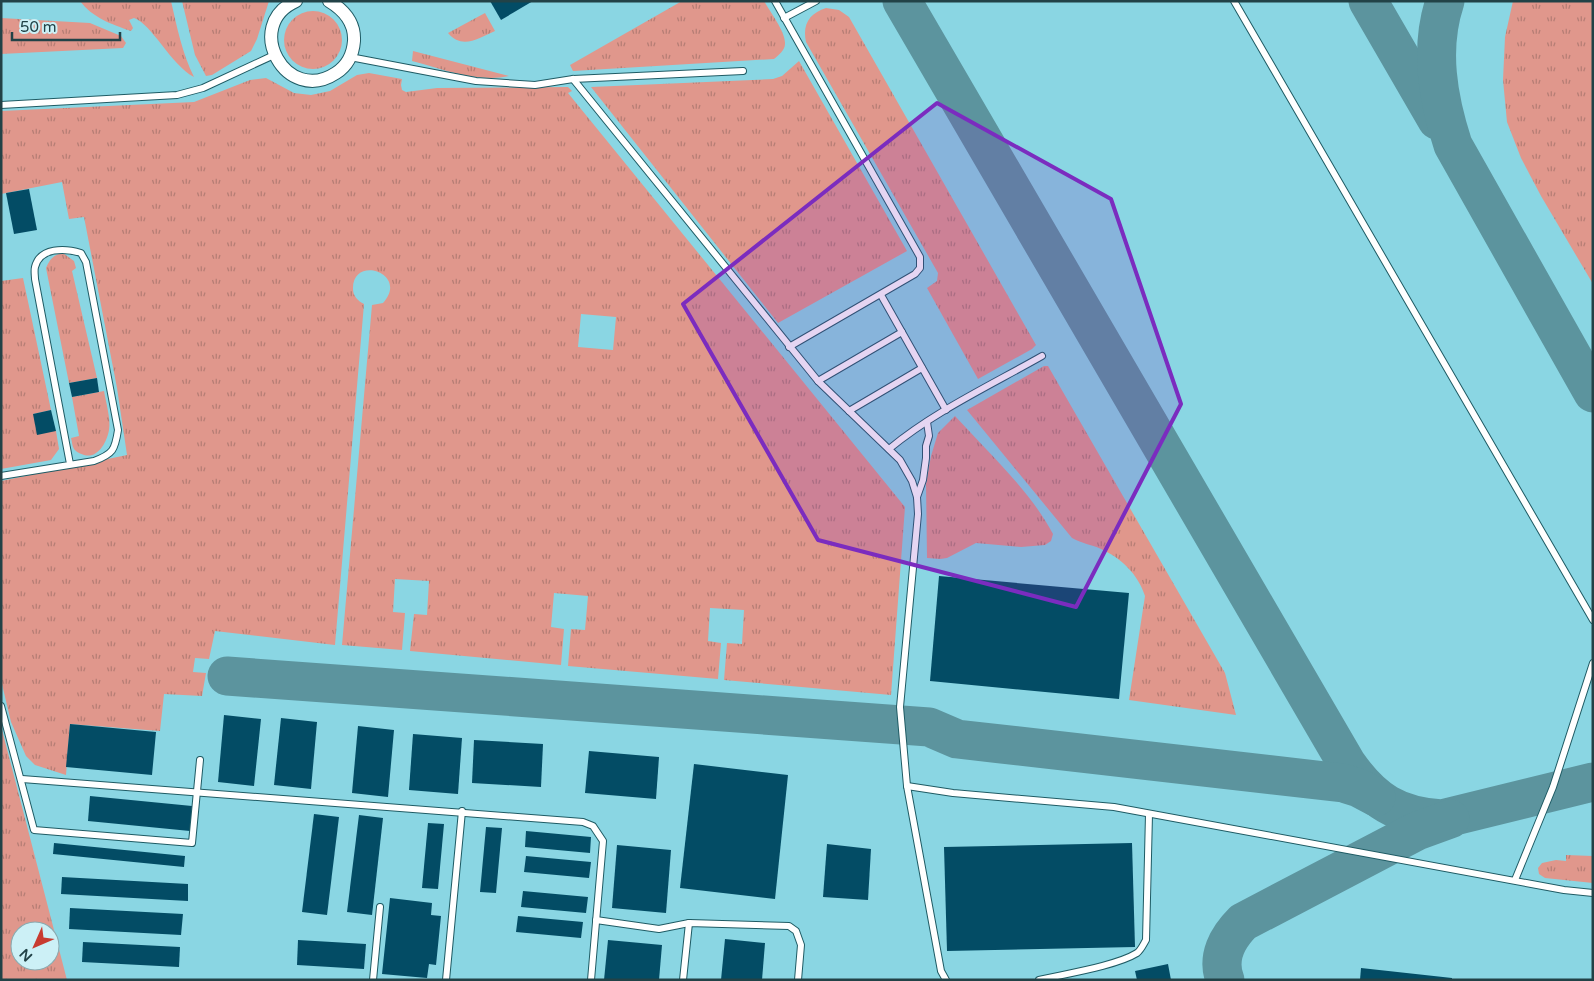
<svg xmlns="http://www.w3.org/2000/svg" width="1594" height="981" viewBox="0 0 1594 981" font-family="'Varela Round',sans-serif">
	<defs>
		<pattern id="grass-tufts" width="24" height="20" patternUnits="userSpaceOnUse" patternTransform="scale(1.25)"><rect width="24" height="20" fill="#e0978c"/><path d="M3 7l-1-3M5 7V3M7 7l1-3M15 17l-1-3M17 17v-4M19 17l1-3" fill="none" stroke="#b57d74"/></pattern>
	</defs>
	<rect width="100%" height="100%" fill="#8ad6e3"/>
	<g fill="url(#grass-tufts)" fill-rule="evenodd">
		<path d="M80 1H171C177 27 182 53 194 77 171 65 152 24 134 18L129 20 133 28 131 31C111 24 93 18 80 1Z"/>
		<polygon points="182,1 269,1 257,39 251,51 212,75 206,76 195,55"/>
		<path d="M682 1H764C770 12 786 32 785 44 785 50 779 55 774 59L573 71 570 65Z"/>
		<polygon points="1513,1 1593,1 1593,284 1541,196 1521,158 1507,122 1503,80 1505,37"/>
		<path d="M826 8 839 10 849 17 1036 345 1032 349 978 379 927 288 937 281 938 273 806 42C802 24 810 13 826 8Z"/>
		<circle cx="313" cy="40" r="29"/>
		<path d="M485 13 495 31C479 38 462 50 448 33Z"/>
		<polygon points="1,18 90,23 121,36 126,43 123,48 1,54"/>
		<path d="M413 51 509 76C478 83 442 69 412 61Z"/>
		<polygon points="799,61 907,251 778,323 591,87 773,79 782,76"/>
		<path d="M369 73 402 79 401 85 402 90 406 92 437 88 568 87 572 91 568 93 905 507 891 695 724 680 727 643 742 644 744 610 710 608 708 641 721 643 718 679 568 666 571 629 585 630 588 596 554 593 551 627 564 629 561 665 410 651 414 614 427 615 429 581 395 579 393 612 405 613 402 650 342 645 372 305 383 303C410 273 352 254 353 289 353 296 358 301 364 304L335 645 215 631 209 659 195 658 193 672 206 673 202 696 164 694 160 731 70 724 66 775 35 765 26 756 11 722 1 680V481L127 455 117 388 84 217 69 219 62 182 1 194V111L194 102 250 80 266 78 294 93 311 95 330 91 357 75ZM581 314 616 317 613 350 578 347Z"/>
		<path d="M63 253 74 261 76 268 72 271 97 378 69 383 46 268C50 259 53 255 63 253Z"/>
		<polygon points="23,278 51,410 33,414 56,431 59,449 51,460 1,469 1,281"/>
		<path d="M1044 366H1048L1225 673 1236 715 1129 700 1145 596C1138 574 1121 558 1101 549 1090 544 1083 544 1072 538L967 410Z"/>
		<path d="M104 391C106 403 111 419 109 430 107 442 98 459 84 455 81 454 76 452 74 449 72 446 72 441 71 438L79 436 72 397Z"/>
		<path d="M955 416C988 452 1031 492 1053 534L1051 541 1045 545 1021 547 976 543 947 558 940 559 927 558 926 484 931 456 938 433Z"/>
		<path d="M1 726 67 980H1ZM20 931H50V961H20Z"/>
		<polygon points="1566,855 1593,856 1593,883 1545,878 1539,874 1538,868 1542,863 1556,860 1566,861"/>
	</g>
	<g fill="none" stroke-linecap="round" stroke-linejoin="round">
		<g stroke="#5c949e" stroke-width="39">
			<path d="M902 1 1347 764C1373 801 1397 816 1442 819L1593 782"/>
			<polyline points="1368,1 1437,120"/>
			<path d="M1445 1C1429 49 1438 99 1453 145L1593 393"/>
			<polyline points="227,676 929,727 957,739 1343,783 1359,788 1376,797"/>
			<path d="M1225 980C1216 957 1228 937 1243 922L1417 831 1450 819"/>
		</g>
	</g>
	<g fill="#034c65">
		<polygon points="490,1 533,1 501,20"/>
		<polygon points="29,189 37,230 14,234 6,193"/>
		<polygon points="97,378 99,392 72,397 69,383"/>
		<polygon points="51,410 56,431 37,435 33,414"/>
		<polygon points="939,576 1129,593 1119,699 930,681"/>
		<polygon points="224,715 261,719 254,786 218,782"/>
		<polygon points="281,718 317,722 311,789 274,785"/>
		<polygon points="70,724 156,732 152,775 66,767"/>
		<polygon points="358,726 394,730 388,797 352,793"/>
		<polygon points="413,734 462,738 458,794 409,790"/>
		<polygon points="474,740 543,744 541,787 472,783"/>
		<polygon points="589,751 659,757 656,799 585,793"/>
		<polygon points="694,764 788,775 775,899 680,888"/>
		<polygon points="90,796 192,806 190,831 88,821"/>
		<polygon points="314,814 339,817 327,915 302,912"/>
		<polygon points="359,815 383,818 372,915 347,912"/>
		<polygon points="428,823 444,824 438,889 422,888"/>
		<polygon points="486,827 502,828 496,893 480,892"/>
		<polygon points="526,831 591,837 590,853 525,847"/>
		<polygon points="54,843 185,856 184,867 53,854"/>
		<polygon points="1132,843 1135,947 947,951 944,847"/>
		<polygon points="827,844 871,849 868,900 823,897"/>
		<polygon points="617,845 671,850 666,913 612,908"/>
		<polygon points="526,856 591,862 589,878 524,872"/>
		<polygon points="62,877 188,884 188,901 61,894"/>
		<polygon points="523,891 588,897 586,913 521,907"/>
		<polygon points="390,898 432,903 431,915 441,916 436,965 429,964 427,978 382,974"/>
		<polygon points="70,908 183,914 181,935 69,929"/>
		<polygon points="518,916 583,922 581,938 516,932"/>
		<polygon points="725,939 765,943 762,980 721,980"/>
		<polygon points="298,940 366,944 364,969 297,965"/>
		<polygon points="608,940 662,945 659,980 604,980"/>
		<polygon points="83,942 180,947 179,967 82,962"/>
		<polygon points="1168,964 1171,980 1137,980 1135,971"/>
		<polygon points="1361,968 1452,978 1452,980 1360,980"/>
	</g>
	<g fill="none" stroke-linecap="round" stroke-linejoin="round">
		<defs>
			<g id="lane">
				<polyline points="775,1 920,257 920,268 915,274 789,347"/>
				<polyline points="1234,1 1593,620"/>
				<polyline points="784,18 816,1"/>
				<polyline points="350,57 476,81 535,85 573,79 743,71"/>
				<polyline points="573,79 818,381 900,460 912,481 917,497 918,514 900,707 907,786 941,971 946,980"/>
				<polyline points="1,105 177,95 203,88 274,55"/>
				<polyline points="881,295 946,410"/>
				<polyline points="818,381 902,332"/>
				<polyline points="849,411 922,368"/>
				<path d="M889 449C935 411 991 385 1042 356"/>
				<path d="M1 476 94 461C113 454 115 450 118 430L86 262 81 253C65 248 40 247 35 267 34 271 35 276 35 279L70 464"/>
				<polyline points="917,497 923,480 926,458 926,446 929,436 927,422"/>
				<polyline points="1,706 34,830 192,843 200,760"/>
				<polyline points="22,779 583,822 593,826 603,841 591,980"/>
				<polyline points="907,786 953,793 1114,807 1564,890 1593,893"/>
				<polyline points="1515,880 1553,787 1593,663"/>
				<polyline points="596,920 659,929 689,923 789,926 796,931 801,945 798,980"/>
				<polyline points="373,980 380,907"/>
				<polyline points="446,980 462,811"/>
				<polyline points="683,980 689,923"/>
				<path d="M1039 980C1064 974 1116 966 1137 953 1141 950 1143 945 1146 940L1149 814"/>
			</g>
			<path id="street" d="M296 1C242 25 286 106 336 73 347 66 353 54 354 41 355 23 344 10 329 1"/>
		</defs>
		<use href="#lane" stroke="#1f5b64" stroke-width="8"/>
		<use href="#street" stroke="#1f5b64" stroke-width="14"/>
		<use href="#lane" stroke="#fff" stroke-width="6"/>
		<use href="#street" stroke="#fff" stroke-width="12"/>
	</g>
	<path fill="#7b2cbf" fill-opacity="0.2" stroke="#7b2cbf" stroke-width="4" stroke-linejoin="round" d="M937 103 1111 199 1181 404 1076 607 818 540 683 304Z"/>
	<rect width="1594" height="981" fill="none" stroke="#224247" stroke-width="5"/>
	<g transform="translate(35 946) rotate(225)"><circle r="24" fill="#ccf0f6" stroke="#88aab0"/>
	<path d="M0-4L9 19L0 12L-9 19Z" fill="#c83b30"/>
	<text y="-8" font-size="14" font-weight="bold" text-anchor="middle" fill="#224247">N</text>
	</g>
	<path d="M12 32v8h108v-8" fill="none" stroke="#224247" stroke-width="2.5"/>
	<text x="20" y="32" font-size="15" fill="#224247" stroke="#ccf0f6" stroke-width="4" paint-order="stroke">50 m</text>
</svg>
